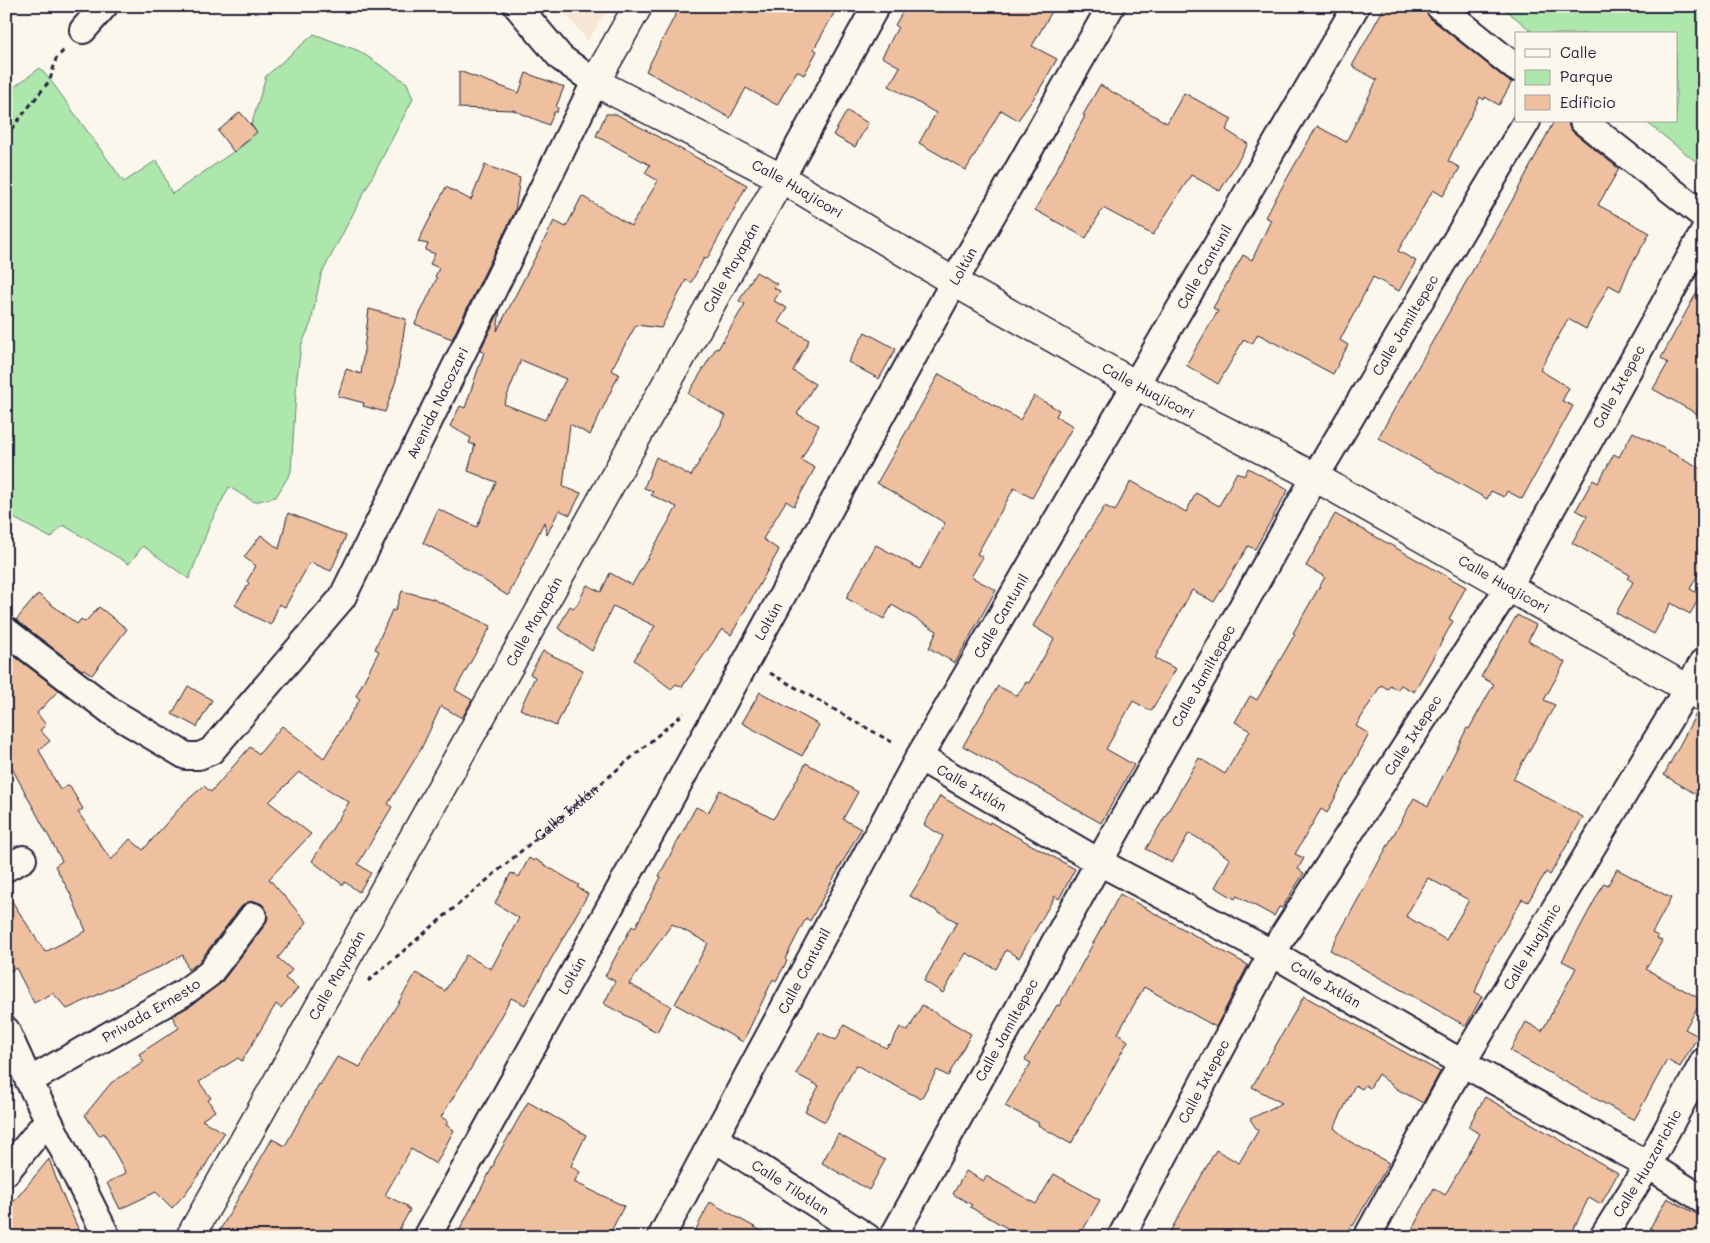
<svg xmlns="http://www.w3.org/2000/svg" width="1710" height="1243" viewBox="0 0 1710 1243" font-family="Mali,sans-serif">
	<rect width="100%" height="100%" fill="#fbf7ec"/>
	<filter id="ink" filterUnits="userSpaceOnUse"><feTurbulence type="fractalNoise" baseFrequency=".02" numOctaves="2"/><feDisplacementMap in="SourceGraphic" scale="10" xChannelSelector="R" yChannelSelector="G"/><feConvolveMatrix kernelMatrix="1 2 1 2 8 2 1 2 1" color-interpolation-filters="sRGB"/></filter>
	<g filter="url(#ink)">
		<polygon fill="#f7e6d5" points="559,6 609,6 588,41"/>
		<g fill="#ade7ac" stroke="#688474">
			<polygon points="1501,6 1704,6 1704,168 1645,121 1676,121 1676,34 1535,34"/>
			<polygon points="314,34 359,51 407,83 413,99 321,275 311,323 301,346 297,377 291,472 276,497 254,502 229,487 210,524 189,579 143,546 129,564 63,525 51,538 6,514 6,93 40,68 54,85 124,182 157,160 172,194 246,143 266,76"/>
		</g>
		<g fill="#efc09f" stroke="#22223b" fill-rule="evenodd">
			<polygon points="680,6 773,6 787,14 792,6 838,6 814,49 817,51 804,75 797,71 777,105 746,88 730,118 646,71"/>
			<polygon points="906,6 1055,6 1032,46 1057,59 1038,92 1018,120 1001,110 966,170 919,143 936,113 889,86 900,67 882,57 898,27 895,25"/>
			<polygon points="1385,6 1421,6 1425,8 1430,18 1507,80 1512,82 1499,105 1485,97 1484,100 1480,97 1448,161 1460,168 1443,196 1433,190 1398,251 1416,261 1399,291 1373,277 1340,340 1348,345 1333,374 1258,334 1252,344 1244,339 1218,384 1186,365 1218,311 1213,308 1243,255 1252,260 1271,220 1265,217 1317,126 1346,142 1377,80 1352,66"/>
			<polygon points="459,71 519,93 526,73 564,87 556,107 558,108 557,112 554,112 549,125 513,110 459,108"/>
			<polygon points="1100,85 1167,123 1184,93 1232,119 1226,130 1248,144 1220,191 1191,175 1153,235 1103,208 1086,238 1035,210 1085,116 1083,115"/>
			<polygon points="847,111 868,123 855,147 833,135"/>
			<polygon points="240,112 257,132 234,152 218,131"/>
			<path d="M606 114H616L747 185 707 259 704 258 691 283 686 280 661 328 636 325 611 370 619 374 590 435 570 424 563 487 581 493 570 515 559 510 547 535 544 522 508 596 444 554 423 543 438 509 477 527 496 482 468 471 475 445 469 443 471 438 450 426 460 406 465 408 484 352 480 351 500 310 497 331 554 221 566 227 582 196 631 226 658 181 645 173 650 165 596 136ZM521 360 566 379 545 420 504 404Z"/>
			<polygon points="1554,121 1568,121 1569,127 1574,133 1619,169 1598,205 1650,233 1629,269 1620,291 1609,285 1586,329 1568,319 1540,370 1569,388 1562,401 1573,406 1522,499 1507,491 1504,497 1491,491 1487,499 1378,438 1514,197"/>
			<polygon points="485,165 520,178 515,211 452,339 415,324 437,278 435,277 439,268 430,264 435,254 425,250 428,244 418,242 446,187 471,200"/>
			<polygon points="756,272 777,284 774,288 780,291 774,301 787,308 778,322 809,340 793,371 815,384 797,414 819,425 801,460 815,468 794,506 786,501 763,539 779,550 731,635 722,629 682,687 676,684 671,689 634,660 655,626 613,606 592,651 558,628 570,606 573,608 577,605 587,585 601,592 610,573 632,585 677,507 651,495 653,491 644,488 656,457 691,476 726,416 688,394 716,348 718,349 745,304 739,301"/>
			<polygon points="1704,279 1704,418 1653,389 1668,363 1661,358"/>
			<polygon points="369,309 406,319 396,380 385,412 363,406 364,403 338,396 346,369 361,374"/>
			<polygon points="865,332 896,349 879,379 848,362"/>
			<polygon points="939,374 1020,420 1034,396 1059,410 1056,416 1073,426 1032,498 1014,488 977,554 983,557 971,577 996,590 955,663 929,648 937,631 892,605 884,619 846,598 876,545 920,569 945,523 877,483"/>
			<polygon points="1633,432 1704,470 1704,563 1690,589 1701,595 1690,614 1671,603 1654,634 1616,613 1633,582 1627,578 1630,575 1572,543 1587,516 1576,510 1593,480 1598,483 1614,454 1619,457"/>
			<polygon points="1248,468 1288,490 1255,549 1248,546 1214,602 1192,590 1155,658 1176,669 1151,711 1133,701 1106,749 1134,765 1101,823 963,746 998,686 1017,696 1026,682 1029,683 1054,639 1033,626 1067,565 1105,506 1115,511 1131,481 1186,512 1196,493 1219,506 1237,472 1244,476"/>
			<polygon points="288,513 346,536 331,571 310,562 285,607 279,604 271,625 251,615 235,605 249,583 247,581 256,566 244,557 261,535 279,549"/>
			<polygon points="1335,514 1466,587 1449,619 1453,621 1414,692 1401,685 1397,690 1390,685 1388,689 1381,685 1356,726 1369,734 1327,813 1321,809 1295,854 1304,858 1298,869 1304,873 1282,908 1279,907 1274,916 1237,896 1235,899 1215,887 1230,859 1213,847 1189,833 1172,863 1146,849 1199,758 1225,774 1250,731 1235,722 1250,696 1257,700 1295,634 1293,633 1325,577 1306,566"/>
			<polygon points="402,591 433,599 491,626 455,690 472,700 462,718 441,706 421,749 388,804 392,807 358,864 371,873 359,892 345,882 343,885 312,861 349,802 299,772 269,802 311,834 269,879 307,922 278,958 292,970 285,978 298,988 281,1008 276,1004 242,1061 238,1058 199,1082 211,1098 208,1100 215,1111 202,1120 224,1133 204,1168 184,1195 172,1208 156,1192 120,1209 107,1183 126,1173 104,1133 99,1136 85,1115 111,1083 144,1062 139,1054 179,1028 172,1016 192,1005 221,983 265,925 268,918 267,911 262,904 255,901 247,902 241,907 198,963 188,970 183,955 156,969 156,968 67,1009 53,993 34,1003 16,968 6,973 6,892 45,952 86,931 70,893 55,866 62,861 6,757 6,650 59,690 37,713 46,725 40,730 50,741 39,750 60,790 69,785 83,809 78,812 111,860 130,839 143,850 185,802 204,786 211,792 250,747 259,754 282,726 324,758 360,699 356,696 379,651 375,649 392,610 395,611"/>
			<polygon points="38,594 77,624 81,619 85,622 99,607 127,629 92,675 84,669 82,670 16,620"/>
			<path d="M1517 615 1536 625 1528 641 1565 662 1544 700 1555 705 1513 779 1583 817 1550 875 1546 872 1528 902 1522 899 1489 957 1475 992 1482 996 1466 1026 1330 950 1414 798 1428 806 1467 728 1469 729 1494 684 1481 677ZM1428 878 1469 900 1446 940 1406 916Z"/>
			<polygon points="543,651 583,670 556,726 520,709 535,677 530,674"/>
			<polygon points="188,686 212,700 197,727 172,714"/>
			<polygon points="760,692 819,725 802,756 742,723"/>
			<polygon points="1697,712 1704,714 1704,799 1664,775"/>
			<polygon points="806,763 858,792 843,819 861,829 810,921 806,918 785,959 787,961 776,981 773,979 743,1042 675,1004 708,943 672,924 629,984 671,1006 657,1032 604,1004 615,981 605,976 632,926 635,928 661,877 659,876 696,807 708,813 720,790 773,819 785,801"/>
			<polygon points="940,796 989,824 990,822 1075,869 1059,899 1055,896 1019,958 1006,950 996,969 966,953 943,993 924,981 957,922 910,896 925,872 943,836 924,825"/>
			<polygon points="529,858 534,861 535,859 565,877 579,885 577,887 588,894 525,1005 511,998 473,1065 441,1117 448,1121 446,1125 454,1130 436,1164 411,1149 385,1195 407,1206 407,1208 410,1210 395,1237 216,1237 272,1139 285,1146 319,1084 320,1085 337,1057 360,1067 416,973 445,991 466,955 491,969 519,918 495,903 511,873 519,877"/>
			<polygon points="1617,869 1671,898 1652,933 1658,936 1657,939 1662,941 1646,969 1702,1000 1685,1029 1698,1036 1680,1067 1667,1060 1634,1120 1510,1051 1526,1022 1542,1031 1576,968 1562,961 1604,883 1608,885"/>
			<polygon points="1120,894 1248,965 1216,1027 1144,987 1118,1033 1128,1041 1071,1144 1038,1125 1039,1123 1005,1106 1031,1063 1025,1060 1057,1005 1059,1006"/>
			<polygon points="1304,996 1440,1072 1423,1103 1397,1089 1378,1074 1370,1088 1365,1085 1362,1089 1355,1085 1334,1128 1349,1141 1389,1163 1353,1226 1351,1225 1345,1237 1167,1237 1216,1150 1239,1163 1258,1131 1250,1119 1282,1103 1252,1087"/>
			<polygon points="922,1005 971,1034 948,1076 937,1070 921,1099 856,1065 825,1122 805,1111 819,1086 796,1074 819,1032 836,1040 844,1025 886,1048 889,1044 890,1045 900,1027 908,1031"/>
			<polygon points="1485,1097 1618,1173 1601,1204 1589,1197 1570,1237 1408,1237 1434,1188 1445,1195 1480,1134 1468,1127"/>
			<polygon points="528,1102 586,1135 571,1166 580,1172 574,1182 624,1206 608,1237 456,1237 495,1162 494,1162"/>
			<polygon points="838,1134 885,1160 869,1190 822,1163"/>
			<polygon points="49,1159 60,1189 82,1237 6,1237 6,1211"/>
			<polygon points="966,1171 984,1181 986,1176 1036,1204 1054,1174 1100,1200 1079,1237 1023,1237 970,1207 972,1205 953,1194"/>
			<polygon points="1667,1198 1704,1218 1704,1237 1665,1237 1650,1228"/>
			<polygon points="710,1202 726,1211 772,1237 692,1237"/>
		</g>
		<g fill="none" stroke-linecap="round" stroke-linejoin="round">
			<defs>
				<g id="minor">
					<polyline points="1439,6 1516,68"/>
					<polyline points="83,30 104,6"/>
					<polyline points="1583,121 1704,216"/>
					<polyline points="781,178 876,6"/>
					<path id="s2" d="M6 631 112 712 186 756H199L211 751 342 598 595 82 561 58 517 6"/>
					<path id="s3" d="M919 757 1099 862 1272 953 1462 1063 1648 1165 1704 1200"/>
					<polyline points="6,868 23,859"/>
					<polyline points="6,1030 29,1081 107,1237"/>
					<path id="s4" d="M29 1081 183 993 209 974 253 916"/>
					<path id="s5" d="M714 1138 867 1237"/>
					<polyline points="6,1172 48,1120"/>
					<path id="s6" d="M427 1237 747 660 954 282 1111 6"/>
					<path id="s7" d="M661 1237 919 757 1356 6"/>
					<path id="s8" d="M893 1237 1099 862 1315 477 1527 121"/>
					<path id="s9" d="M1121 1237 1272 953 1508 588 1704 232"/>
					<path id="s10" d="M1367 1237 1462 1063 1704 661"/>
					<path id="s11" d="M1603 1237 1648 1165 1704 1061"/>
				</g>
				<g id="tertiary">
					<path id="s12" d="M638 6 595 82 781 178 954 282 1136 385 1315 477 1704 698"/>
					<path id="s13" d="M190 1237 303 1036 781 178"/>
				</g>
			</defs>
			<use href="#minor" stroke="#22223b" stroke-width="30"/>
			<use href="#tertiary" stroke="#22223b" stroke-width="31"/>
			<g stroke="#22223b" stroke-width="3" stroke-dasharray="5 4" stroke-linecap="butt">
				<polyline points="6,136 50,80 56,59 64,50"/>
				<polyline points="770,673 895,744"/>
				<path id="s1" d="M368 981 684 713"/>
			</g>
			<use href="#minor" stroke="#fbf7ec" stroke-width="26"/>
			<use href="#tertiary" stroke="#fbf7ec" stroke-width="28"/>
		</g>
	</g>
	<g text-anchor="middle" stroke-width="5" stroke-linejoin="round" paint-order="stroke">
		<g font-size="14" fill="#22223b" stroke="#fbf7ec">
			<text dy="5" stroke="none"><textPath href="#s12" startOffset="316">Calle Huajicori</textPath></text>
			<text dy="5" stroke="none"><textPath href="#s6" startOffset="1109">Loltún</textPath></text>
			<text dy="5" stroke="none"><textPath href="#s7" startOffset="1112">Calle Cantunil</textPath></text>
			<text dy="5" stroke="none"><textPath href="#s13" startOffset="1110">Calle Mayapán</textPath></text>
			<text dy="5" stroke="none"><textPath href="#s8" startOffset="1046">Calle Jamiltepec</textPath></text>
			<text dy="5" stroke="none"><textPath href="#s9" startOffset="986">Calle Ixtepec</textPath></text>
			<text dy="5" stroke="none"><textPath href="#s12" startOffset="721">Calle Huajicori</textPath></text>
			<text dy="5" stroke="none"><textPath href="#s2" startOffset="664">Avenida Nacozari</textPath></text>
			<text dy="5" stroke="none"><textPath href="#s12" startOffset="1126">Calle Huajicori</textPath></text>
			<text dy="5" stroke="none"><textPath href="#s7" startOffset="708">Calle Cantunil</textPath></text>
			<text dy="5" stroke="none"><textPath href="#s6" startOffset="704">Loltún</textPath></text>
			<text dy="5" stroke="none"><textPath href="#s13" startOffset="705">Calle Mayapán</textPath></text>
			<text dy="5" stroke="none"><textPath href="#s8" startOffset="641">Calle Jamiltepec</textPath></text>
			<text dy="5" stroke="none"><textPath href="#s9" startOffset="581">Calle Ixtepec</textPath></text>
			<text dy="5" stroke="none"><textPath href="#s3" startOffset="61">Calle Ixtlán</textPath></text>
			<text dy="5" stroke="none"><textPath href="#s1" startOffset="260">Calle Ixtlán</textPath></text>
			<text dy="5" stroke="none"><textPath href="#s10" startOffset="334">Calle Huajimic</textPath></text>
			<text dy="5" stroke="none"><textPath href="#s7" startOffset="302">Calle Cantunil</textPath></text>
			<text dy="5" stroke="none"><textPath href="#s6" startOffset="299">Loltún</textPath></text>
			<text dy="5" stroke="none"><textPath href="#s13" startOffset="300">Calle Mayapán</textPath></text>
			<text dy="5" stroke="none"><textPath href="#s3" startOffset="466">Calle Ixtlán</textPath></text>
			<text dy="5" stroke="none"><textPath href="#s4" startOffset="141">Privada Ernesto</textPath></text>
			<text dy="5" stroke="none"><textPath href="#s8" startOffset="236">Calle Jamiltepec</textPath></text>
			<text dy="5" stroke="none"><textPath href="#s9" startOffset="176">Calle Ixtepec</textPath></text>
			<text dy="5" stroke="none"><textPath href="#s11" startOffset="86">Calle Huazarichic</textPath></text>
			<text dy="5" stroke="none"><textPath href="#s5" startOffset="91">Calle Tilotlan</textPath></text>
		</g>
	</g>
	<rect width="1710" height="1243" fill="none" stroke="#fbf7ec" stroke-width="25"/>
	<rect x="12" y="12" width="1685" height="1218" fill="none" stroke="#22223b" stroke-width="2" filter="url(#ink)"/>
	<rect x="1515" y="32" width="162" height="90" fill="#fbf7ec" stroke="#a4a2a5"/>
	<rect x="1525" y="49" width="25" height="8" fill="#fbf7ec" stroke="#a4a2a5"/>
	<text x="1560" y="58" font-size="15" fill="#22223b">Calle</text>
	<rect x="1525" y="70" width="25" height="15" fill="#ade7ac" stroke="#a4a2a5"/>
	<text x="1560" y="82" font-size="15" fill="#22223b">Parque</text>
	<rect x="1525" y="95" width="25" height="15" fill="#efc09f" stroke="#a4a2a5"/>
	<text x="1560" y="108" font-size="15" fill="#22223b">Edificio</text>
</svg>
